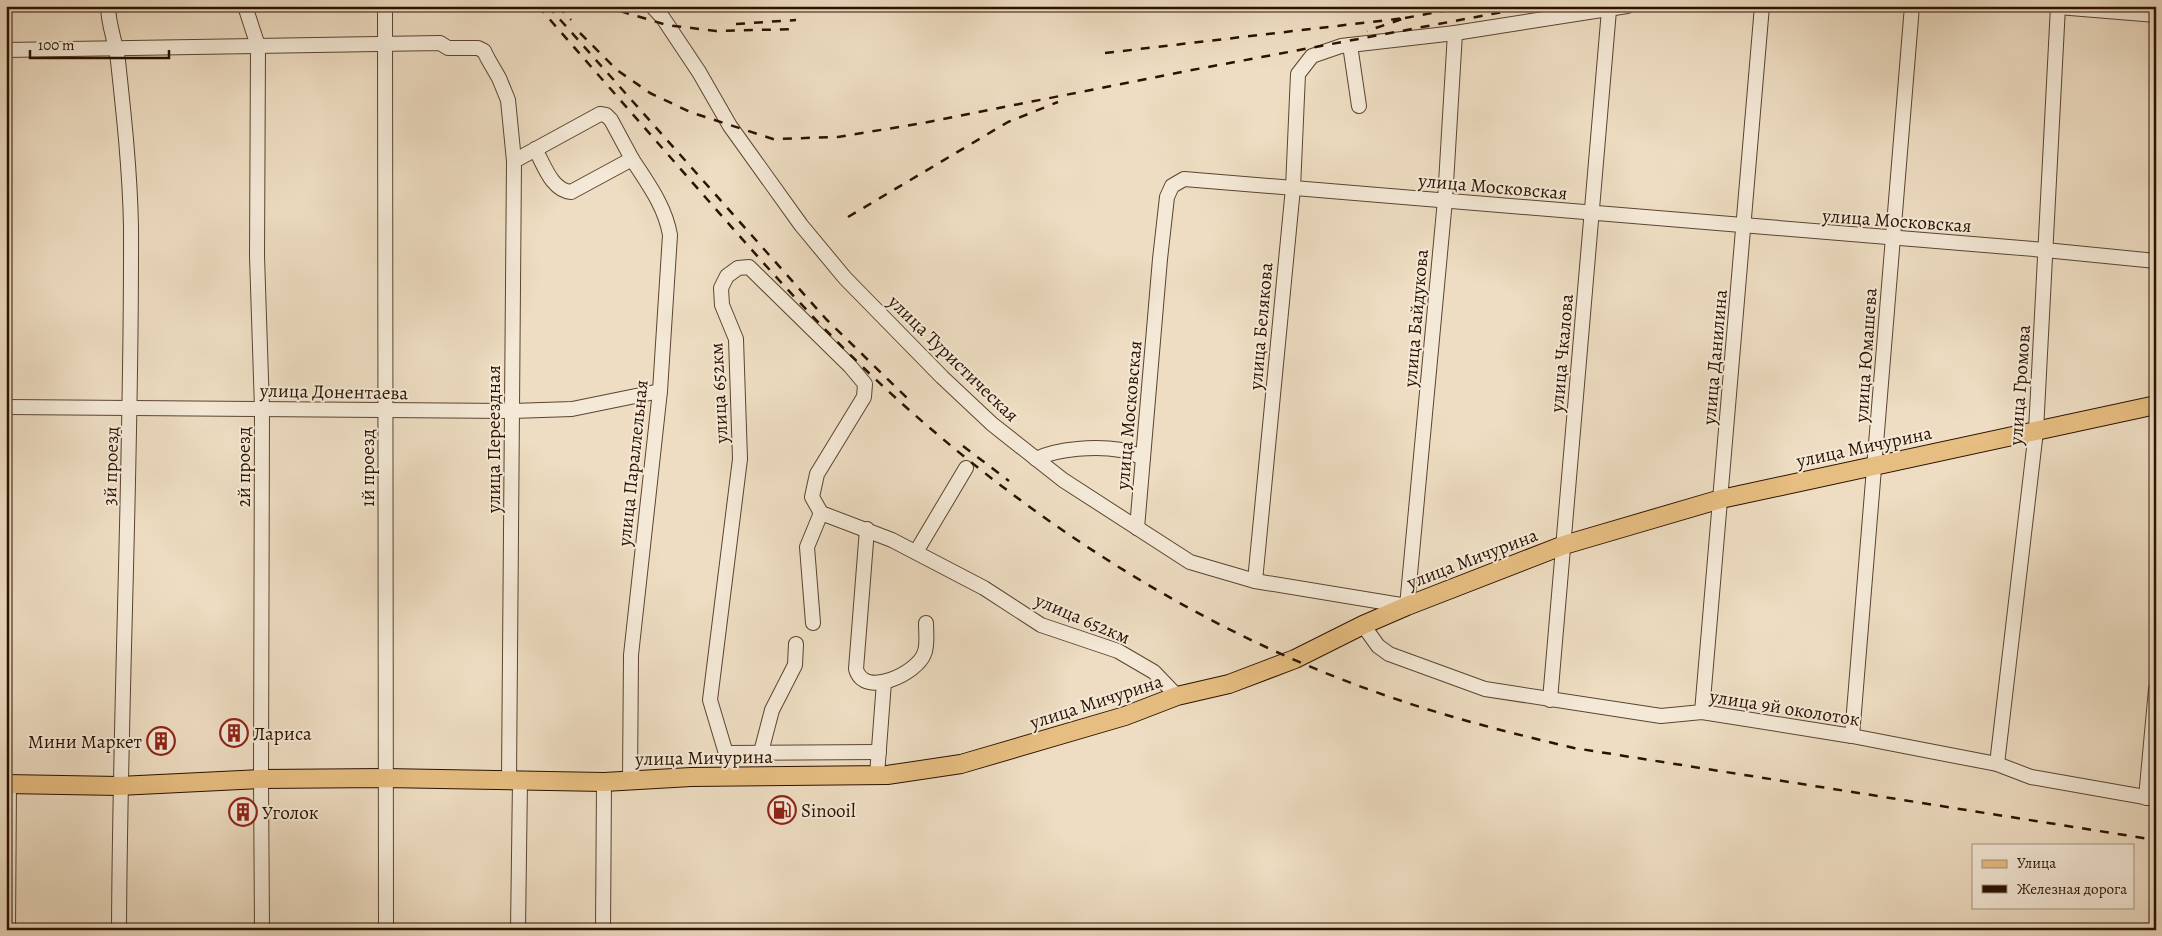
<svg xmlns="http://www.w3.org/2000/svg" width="2162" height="936" viewBox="0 0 2162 936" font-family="Alegreya,serif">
	<rect width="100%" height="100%" fill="#eeddc2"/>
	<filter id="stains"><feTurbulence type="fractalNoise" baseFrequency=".004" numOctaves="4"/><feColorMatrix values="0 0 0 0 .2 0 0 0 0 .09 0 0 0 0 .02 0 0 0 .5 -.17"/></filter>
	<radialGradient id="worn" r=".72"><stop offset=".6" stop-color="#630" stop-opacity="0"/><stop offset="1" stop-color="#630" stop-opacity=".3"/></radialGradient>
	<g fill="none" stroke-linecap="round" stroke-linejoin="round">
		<defs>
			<g id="minor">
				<path d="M108 6C108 25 116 42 118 61 124 116 130 172 131 227 132 462 120 696 119 930"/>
				<polyline points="245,6 258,46 257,256 262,409 261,779 262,930"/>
				<polyline points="385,6 386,930"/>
				<polyline points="652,6 663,18 699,72 730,126 801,225 845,278 942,377 992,424 1063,480 1190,562 1255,581 1407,606 1445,200 1455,33"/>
				<polyline points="2058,7 2156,15"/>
				<polyline points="1350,45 1359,106"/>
				<polyline points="6,50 440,43 448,48 478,48 484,51 488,59 499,78 508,100 514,161 509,779"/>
				<path d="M514 161 600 114 606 115 611 120 632 159 571 192C551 190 544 164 535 149"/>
				<polyline points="6,407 512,411 572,409 660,391"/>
				<path d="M1036 459C1058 448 1097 446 1121 450 1129 451 1136 455 1143 458"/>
				<polyline points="1137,528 1160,259 1167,197 1172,186 1184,179 2045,250 2156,261"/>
				<path d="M867 529 856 669C864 699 917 673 924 654 928 646 926 632 926 623"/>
				<polyline points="916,552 966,468"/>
				<polyline points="1255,581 1293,188 1298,74 1312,56 1341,46 1455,33 1627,6"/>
				<polyline points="813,623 807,547 821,513 892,540 984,588 1041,625 1118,651 1154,672 1177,696"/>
				<polyline points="1363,625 1378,646 1389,654 1485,689 1661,716 1702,712 1852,736 1997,764 2031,777 2156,799"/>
				<polyline points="1550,700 1609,10"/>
				<polyline points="1702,712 1762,6"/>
				<polyline points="1852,736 1912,6"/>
				<polyline points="761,752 772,710 795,665 796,644"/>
				<polyline points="727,753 879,752"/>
				<polyline points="1997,764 2036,431 2058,6"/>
				<polyline points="877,775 884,682"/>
				<polyline points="733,777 710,700 740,459 736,339 722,305 721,288 727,276 738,268 749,267 850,366 865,384 864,397 817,474 812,497 821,513"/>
				<path d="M630 780 631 655 660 391 670 235C665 206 648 184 632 159"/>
				<polyline points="2146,798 2156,689"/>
				<polyline points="8,930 9,784"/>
				<polyline points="518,930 520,780"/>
				<polyline points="603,930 604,782"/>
			</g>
			<polyline id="major" points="6,784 119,786 261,779 385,778 604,782 691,777 887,775 961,764 1125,716 1177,696 1229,684 1295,659 1363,625 1407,606 1564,545 1721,499 2156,405"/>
		</defs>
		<use href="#minor" stroke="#5b4430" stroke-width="16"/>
		<use href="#major" stroke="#2a1100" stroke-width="20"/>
		<use href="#minor" stroke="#f4e9d7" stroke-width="14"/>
		<use href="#major" stroke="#e7be81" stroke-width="18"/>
		<g stroke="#2a1100" stroke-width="2.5" stroke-dasharray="9 9" stroke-linecap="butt">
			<path d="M538 6C594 70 650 134 706 198 764 264 822 330 886 389 1026 518 1193 627 1373 691 1439 715 1506 732 1574 748L2156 840"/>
			<polyline points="548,6 826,319 908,399"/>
			<polyline points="558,6 571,20"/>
			<polyline points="603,6 667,25 716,31 797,29"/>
			<polyline points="1405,18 1470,6"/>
			<polyline points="736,24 796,20"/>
			<polyline points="580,33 617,70 650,93 690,112 773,139 838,137 923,123 1192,70 1535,6"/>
			<polyline points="1105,53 1405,18 1367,31"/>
			<polyline points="848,217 1008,122 1058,102"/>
			<polyline points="963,446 1009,481"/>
		</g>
	</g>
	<defs>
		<symbol id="building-ring" viewBox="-11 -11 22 22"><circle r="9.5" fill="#f4e9d7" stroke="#8f2418" stroke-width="1.5"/><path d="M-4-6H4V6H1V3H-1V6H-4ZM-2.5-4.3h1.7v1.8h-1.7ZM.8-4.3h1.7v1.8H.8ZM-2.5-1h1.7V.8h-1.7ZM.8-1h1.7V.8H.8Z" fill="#8f2418"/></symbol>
		<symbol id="fuel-ring" viewBox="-11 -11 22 22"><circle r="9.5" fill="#f4e9d7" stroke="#8f2418" stroke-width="1.5"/><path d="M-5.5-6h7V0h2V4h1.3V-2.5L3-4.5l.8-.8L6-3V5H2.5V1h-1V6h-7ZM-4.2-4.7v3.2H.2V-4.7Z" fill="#8f2418"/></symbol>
	</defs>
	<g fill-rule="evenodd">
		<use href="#building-ring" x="218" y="717" width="32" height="32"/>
		<use href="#building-ring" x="145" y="725" width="32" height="32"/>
		<use href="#fuel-ring" x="766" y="794" width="32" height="32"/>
		<use href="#building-ring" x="227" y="796" width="32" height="32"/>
	</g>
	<g text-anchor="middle" stroke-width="4" stroke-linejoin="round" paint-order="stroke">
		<g font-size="19" fill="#2a1100" stroke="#f4e9d7">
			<text transform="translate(1493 186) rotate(5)" y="7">улица Московская</text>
			<text transform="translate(1897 220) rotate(4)" y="7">улица Московская</text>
			<text transform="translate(1415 318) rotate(-85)" y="7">улица Байдукова</text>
			<text transform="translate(1260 326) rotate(-85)" y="7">улица Белякова</text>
			<text transform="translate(1561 353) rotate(-85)" y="7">улица Чкалова</text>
			<text transform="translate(1865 355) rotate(-86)" y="7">улица Юмашева</text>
			<text transform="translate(1714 357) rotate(-85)" y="7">улица Данилина</text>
			<text transform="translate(954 358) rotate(44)" y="7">улица Туристическая</text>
			<text transform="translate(2019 385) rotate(-86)" y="7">улица Громова</text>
			<text transform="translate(334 391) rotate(1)" y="7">улица Донентаева</text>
			<text transform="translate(718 393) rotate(-93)" y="7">улица 652км</text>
			<text transform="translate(1128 415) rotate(-85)" y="7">улица Московская</text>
			<text transform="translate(493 439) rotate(-90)" y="7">улица Переездная</text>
			<text transform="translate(1864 446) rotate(-12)" y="7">улица Мичурина</text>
			<text transform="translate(632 463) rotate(-84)" y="7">улица Параллельная</text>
			<text transform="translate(110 466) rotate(-88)" y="7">3й проезд</text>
			<text transform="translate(243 467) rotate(-90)" y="7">2й проезд</text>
			<text transform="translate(367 468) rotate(-90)" y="7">1й проезд</text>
			<text transform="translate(1472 558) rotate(-21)" y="7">улица Мичурина</text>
			<text transform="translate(1083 618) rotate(23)" y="7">улица 652км</text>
			<text transform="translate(1096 701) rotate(-18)" y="7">улица Мичурина</text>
			<text transform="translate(1785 707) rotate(9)" y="7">улица 9й околоток</text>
			<text transform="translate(704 757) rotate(-1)" y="7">улица Мичурина</text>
		</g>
		<g font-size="19" fill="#2a1100" stroke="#f4e9d7" text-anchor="start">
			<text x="253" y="740">Лариса</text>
			<text x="142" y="748" text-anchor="end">Мини Маркет</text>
			<text x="801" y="817">Sinooil</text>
			<text x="262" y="819">Уголок</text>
		</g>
	</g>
	<rect width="2162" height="936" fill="none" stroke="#eeddc2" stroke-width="25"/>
	<rect x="8" y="8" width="2147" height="921" fill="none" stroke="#2a1100" stroke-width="2.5"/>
	<rect x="12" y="12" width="2137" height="911" fill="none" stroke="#2a1100"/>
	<rect x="1972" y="844" width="162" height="65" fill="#f4e9d7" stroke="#a39381"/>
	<rect x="1982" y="860" width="25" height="8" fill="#e7be81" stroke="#a39381"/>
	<text x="2017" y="868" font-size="15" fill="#2a1100">Улица</text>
	<rect x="1982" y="885" width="25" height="8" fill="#2a1100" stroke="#a39381"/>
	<text x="2017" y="894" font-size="15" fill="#2a1100">Железная дорога</text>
	<path d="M30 50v8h139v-8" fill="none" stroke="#2a1100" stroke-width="2.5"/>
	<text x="38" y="50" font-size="15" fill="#2a1100" stroke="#f4e9d7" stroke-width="4" paint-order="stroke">100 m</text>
	<rect width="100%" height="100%" filter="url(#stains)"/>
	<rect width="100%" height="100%" fill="url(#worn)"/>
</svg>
